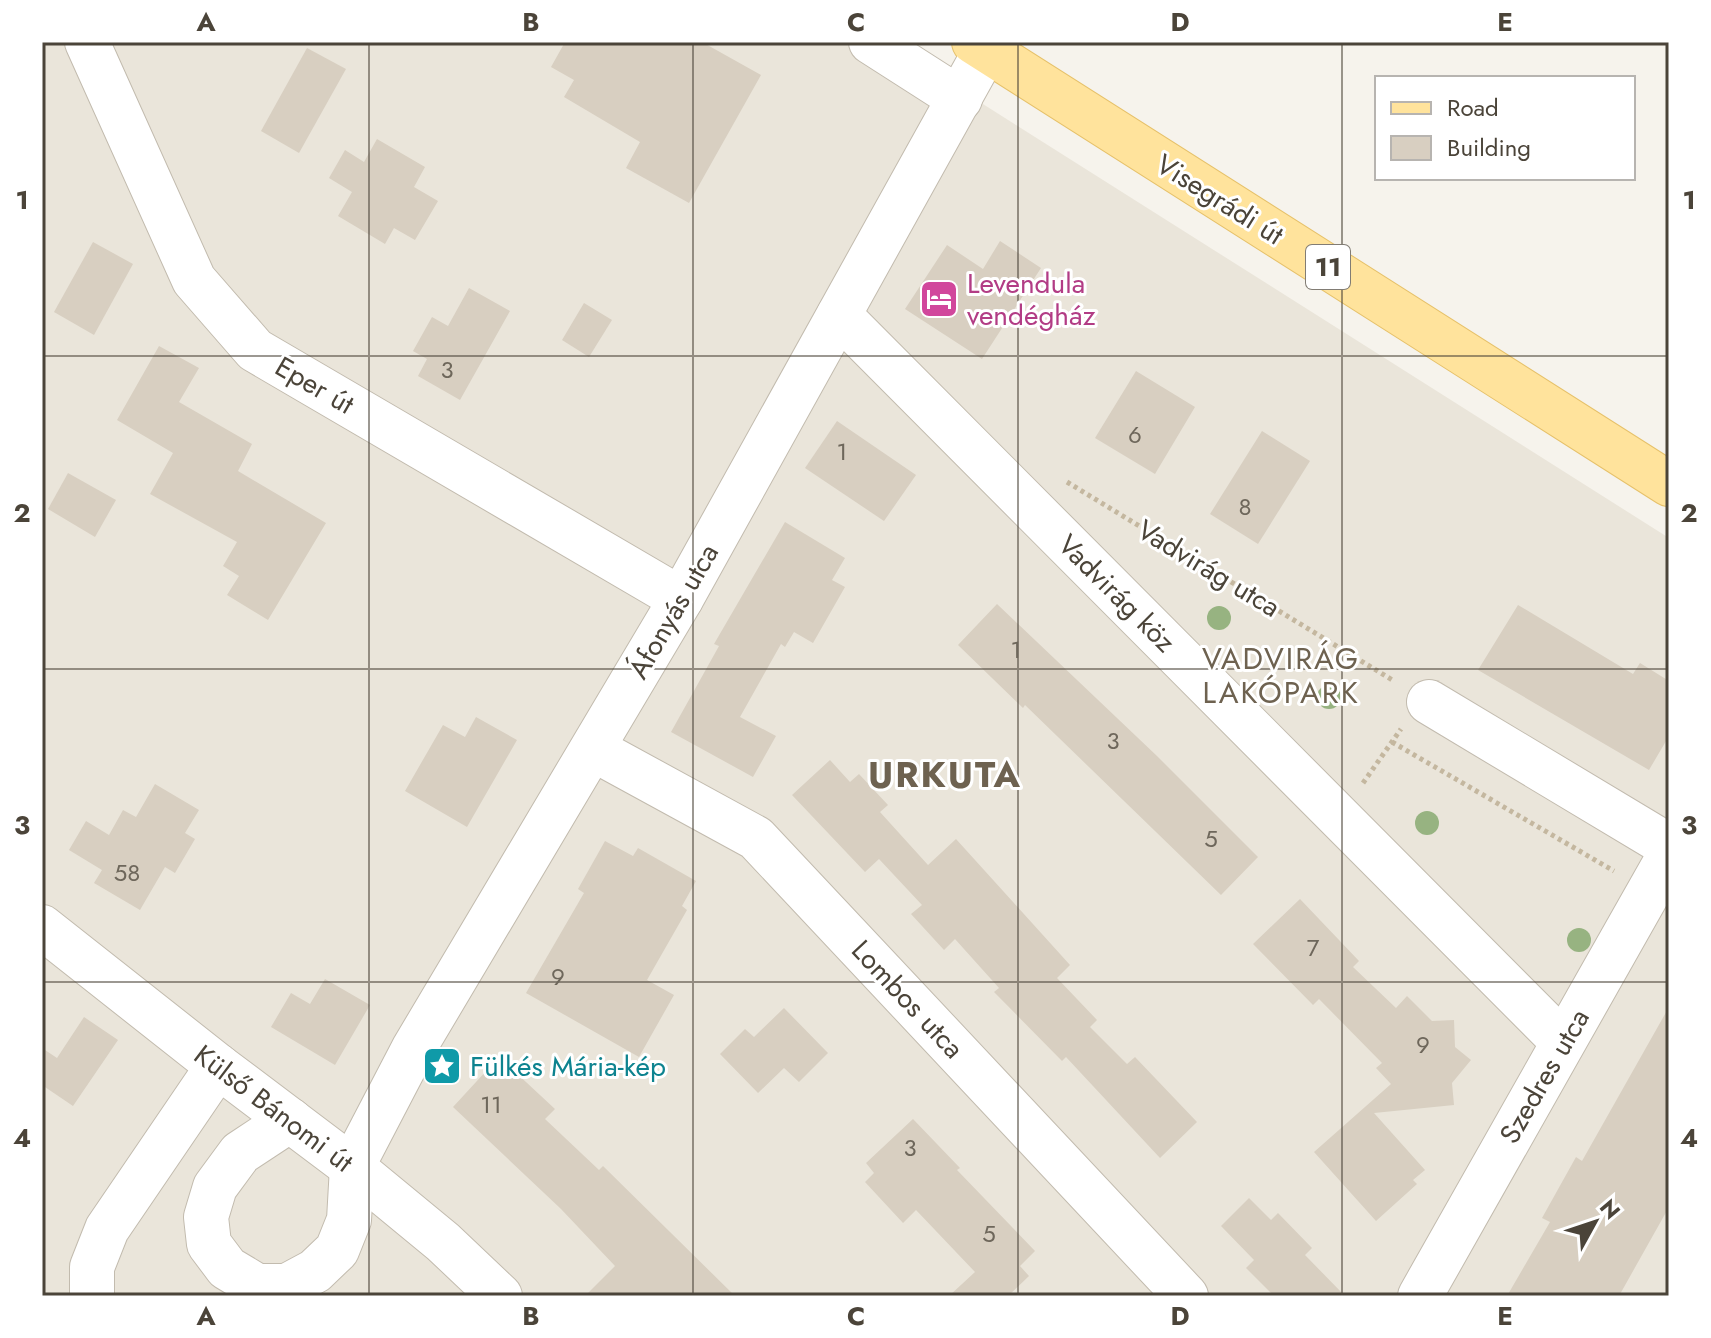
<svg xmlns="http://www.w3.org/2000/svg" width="1711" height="1338" viewBox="0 0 1711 1338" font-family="Jost,sans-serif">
	<rect width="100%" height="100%" fill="#f6f3ec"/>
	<polygon fill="#eae5da" points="42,42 885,42 1669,538 1669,1296 42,1296"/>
	<g fill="#d8cfc1">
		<polygon points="565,42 702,42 761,75 689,203 626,168 640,142 564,97 574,80 551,67"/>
		<polygon points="307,48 346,69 299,153 261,131"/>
		<polygon points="377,139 425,167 414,187 438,201 415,240 394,228 385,244 338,216 352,192 329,178 345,150 364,162"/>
		<polygon points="1000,241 1041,268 982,359 905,309 947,245 983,269"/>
		<polygon points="93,242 133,264 94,335 54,312"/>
		<polygon points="469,288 510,311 460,400 418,376 427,359 413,351 432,317 448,326"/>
		<polygon points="584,303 612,320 589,357 562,340"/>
		<polygon points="159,346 199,368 179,402 252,444 238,471 326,523 268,620 227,595 239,576 223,566 237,542 150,494 173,453 117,420"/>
		<polygon points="1136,371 1195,407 1155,474 1095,438"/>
		<polygon points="837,421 916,475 884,521 805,468"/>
		<polygon points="1262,431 1310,461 1258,544 1210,514"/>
		<polygon points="68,473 116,500 95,537 48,509"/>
		<polygon points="785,522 845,558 832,580 845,587 813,643 794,632 785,647 781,644 740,717 776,736 753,777 671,732 719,646 714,644"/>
		<polygon points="997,604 1157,756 1258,857 1221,895 1025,705 1023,708 958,645"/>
		<polygon points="1518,605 1633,674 1640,663 1669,681 1669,736 1649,770 1478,670"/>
		<polygon points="476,717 517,740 467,827 405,791 443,725 465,737"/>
		<polygon points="830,760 850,782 859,774 888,805 880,812 928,865 956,839 1070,965 1057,978 1097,1020 1090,1027 1127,1064 1135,1057 1197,1122 1160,1158 1066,1057 1062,1061 994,992 999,988 955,939 944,950 911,914 922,905 879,859 865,872 792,795"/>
		<polygon points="155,784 199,810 185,833 195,839 175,873 165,867 140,910 94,883 102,870 69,850 86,821 109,835 123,810 136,817"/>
		<polygon points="605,841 633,856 638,848 696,881 682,906 687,910 647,980 674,995 639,1057 526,993 584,893 578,889"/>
		<polygon points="1300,899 1359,961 1353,967 1396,1008 1407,996 1432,1021 1454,1020 1455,1047 1471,1060 1452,1083 1454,1105 1374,1113 1425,1170 1413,1180 1417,1184 1376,1221 1314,1152 1391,1084 1376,1068 1382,1063 1319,999 1313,1005 1253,944"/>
		<polygon points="325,979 370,1005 335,1065 271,1027 291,993 310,1004"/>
		<polygon points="1669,1007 1669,1207 1619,1296 1507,1296 1550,1222 1542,1218 1576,1157 1582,1161"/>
		<polygon points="784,1008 828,1053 799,1082 784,1068 758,1093 720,1054 745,1029 754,1037"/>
		<polygon points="84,1017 118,1040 73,1106 42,1085 42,1048 57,1058"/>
		<polygon points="499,1057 555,1109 545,1119 599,1170 603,1166 735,1296 585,1296 615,1266 561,1209 453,1107"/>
		<polygon points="913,1119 960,1168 957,1170 1035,1251 1020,1266 1029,1276 1008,1296 949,1296 975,1272 916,1210 903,1223 865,1182 874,1173 866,1163"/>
		<polygon points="1249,1198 1271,1220 1278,1213 1312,1248 1305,1255 1345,1296 1274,1296 1246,1268 1254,1260 1221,1226"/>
	</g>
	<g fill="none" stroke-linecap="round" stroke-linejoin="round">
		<defs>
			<g id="minor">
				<polyline points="87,42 194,280 255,350 681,599"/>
				<polyline points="871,42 960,99"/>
				<polyline points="839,315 1563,1042"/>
				<polyline points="1429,702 1669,846"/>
				<polyline points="593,749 756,838 1186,1296"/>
				<polyline points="42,927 218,1066 352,1167 443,1242 500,1296"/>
				<polyline points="290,1120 240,1153 215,1187 206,1217 209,1244 227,1268 257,1286 287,1286 315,1271 337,1250 349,1220 352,1167 414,1048 681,599 986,50"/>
				<polyline points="92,1296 92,1267 107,1229 218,1066"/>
				<polyline points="1420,1296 1669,856"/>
			</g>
			<polyline id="major" points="974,42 1669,484"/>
		</defs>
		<use href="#minor" stroke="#c2bbae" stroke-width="46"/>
		<use href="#major" stroke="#e6c16a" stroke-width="46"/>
		<g stroke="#c4b79f" stroke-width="5" stroke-dasharray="4 4" stroke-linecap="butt">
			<polyline points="1067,482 1394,681"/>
			<polyline points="1392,742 1614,871"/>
			<polyline points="1363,783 1401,729"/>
		</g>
		<use href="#minor" stroke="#fff" stroke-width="44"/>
		<use href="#major" stroke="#ffe39c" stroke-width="44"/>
	</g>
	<g fill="#97b381">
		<circle cx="1219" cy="618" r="12"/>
		<circle cx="1329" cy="697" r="12"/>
		<circle cx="1427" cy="823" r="12"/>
		<circle cx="1579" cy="940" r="12"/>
	</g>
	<path fill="none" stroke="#4b4439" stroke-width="2" stroke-opacity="0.55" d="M369 42V1296M693 42V1296M1018 42V1296M1342 42V1296M42 356H1669M42 669H1669M42 982H1669"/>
	<defs>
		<symbol id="hotel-square" viewBox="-11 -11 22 22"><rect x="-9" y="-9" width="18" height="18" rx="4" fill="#d1479c" stroke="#fff"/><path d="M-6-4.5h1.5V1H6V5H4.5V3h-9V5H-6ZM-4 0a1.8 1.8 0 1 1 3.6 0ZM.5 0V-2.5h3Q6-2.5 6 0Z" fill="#fff"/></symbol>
		<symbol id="sight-square" viewBox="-11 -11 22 22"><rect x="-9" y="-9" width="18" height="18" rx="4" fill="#0f9aa8" stroke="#fff"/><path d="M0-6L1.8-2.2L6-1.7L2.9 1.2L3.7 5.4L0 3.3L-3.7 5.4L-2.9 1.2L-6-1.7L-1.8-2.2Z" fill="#fff"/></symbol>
	</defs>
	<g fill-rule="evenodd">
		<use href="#hotel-square" x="917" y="277" width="44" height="44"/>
		<use href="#sight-square" x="420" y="1044" width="44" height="44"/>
	</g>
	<g text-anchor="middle" stroke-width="6" stroke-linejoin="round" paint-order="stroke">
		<g font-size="24" fill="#6e675b">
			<text x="447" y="378">3</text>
			<text x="1135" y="443">6</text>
			<text x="842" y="460">1</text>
			<text x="1245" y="515">8</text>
			<text x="1016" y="658">1</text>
			<text x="1113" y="749">3</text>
			<text x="1211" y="847">5</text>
			<text x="127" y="881">58</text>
			<text x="1313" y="956">7</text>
			<text x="558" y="985">9</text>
			<text x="1423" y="1053">9</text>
			<text x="491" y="1113">11</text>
			<text x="910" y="1156">3</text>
			<text x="989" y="1242">5</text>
		</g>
		<rect fill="#fff" stroke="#817c74" stroke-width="2" x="1306" y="245" width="44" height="44" rx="6"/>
		<g font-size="26" font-weight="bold" fill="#4b4439">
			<text x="1328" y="276">11</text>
		</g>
		<g font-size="28" fill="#4b4439" stroke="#fff">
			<text transform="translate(1220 199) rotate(32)" y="10">Visegrádi út</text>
			<text transform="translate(315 385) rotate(30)" y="10">Eper út</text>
			<text transform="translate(1209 568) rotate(31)" y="10">Vadvirág utca</text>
			<text transform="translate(1117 593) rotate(45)" y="10">Vadvirág köz</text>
			<text transform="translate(673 611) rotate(-60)" y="10">Áfonyás utca</text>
			<text transform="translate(908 999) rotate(47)" y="10">Lombos utca</text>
			<text transform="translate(1544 1076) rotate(-60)" y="10">Szedres utca</text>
			<text transform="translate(274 1108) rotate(37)" y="10">Külső Bánomi út</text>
		</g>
		<g font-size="28" fill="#b23c85" stroke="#fff" text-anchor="start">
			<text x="967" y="293">Levendula<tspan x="967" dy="32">vendégház</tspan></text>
		</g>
		<g font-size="28" fill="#0d838f" stroke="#fff" text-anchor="start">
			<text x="470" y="1076">Fülkés Mária-kép</text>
		</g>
		<g font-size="30" letter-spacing="2" fill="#6e6250" stroke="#fff">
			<text x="1281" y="669">VADVIRÁG<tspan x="1281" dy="34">LAKÓPARK</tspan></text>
		</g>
		<g font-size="36" font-weight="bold" letter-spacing="2" fill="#6e6250" stroke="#fff">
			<text x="945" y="787">URKUTA</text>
		</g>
	</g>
	<rect width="1711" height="1338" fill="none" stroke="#ffffff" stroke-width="88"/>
	<rect x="1375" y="76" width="260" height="104" fill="#ffffff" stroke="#b7b4b0" stroke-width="2"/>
	<rect x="1391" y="102" width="40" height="12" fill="#ffe39c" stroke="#b7b4b0" stroke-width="2"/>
	<text x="1447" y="116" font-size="24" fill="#4b4439">Road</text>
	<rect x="1391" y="136" width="40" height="24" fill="#d8cfc1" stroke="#b7b4b0" stroke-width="2"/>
	<text x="1447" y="156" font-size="24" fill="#4b4439">Building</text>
	<g transform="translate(1595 1222) rotate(50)" stroke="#ffffff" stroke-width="6" paint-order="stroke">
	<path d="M0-6L14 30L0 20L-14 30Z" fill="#4b4439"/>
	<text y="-12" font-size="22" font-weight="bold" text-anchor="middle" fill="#4b4439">N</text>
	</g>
	<rect x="44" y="44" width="1623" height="1250" fill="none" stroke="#4b4439" stroke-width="3"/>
	<g font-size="26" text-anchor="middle" font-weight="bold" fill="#4b4439">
		<text x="206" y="31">A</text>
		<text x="531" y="31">B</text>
		<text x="856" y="31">C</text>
		<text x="1180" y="31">D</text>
		<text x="1505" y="31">E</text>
		<text x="22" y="209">1</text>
		<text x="1689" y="209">1</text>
		<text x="22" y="522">2</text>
		<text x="1689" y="522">2</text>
		<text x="22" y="834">3</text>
		<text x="1689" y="834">3</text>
		<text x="22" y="1147">4</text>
		<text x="1689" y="1147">4</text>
		<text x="206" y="1325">A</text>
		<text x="531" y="1325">B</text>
		<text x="856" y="1325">C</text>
		<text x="1180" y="1325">D</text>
		<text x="1505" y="1325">E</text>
	</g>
</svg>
